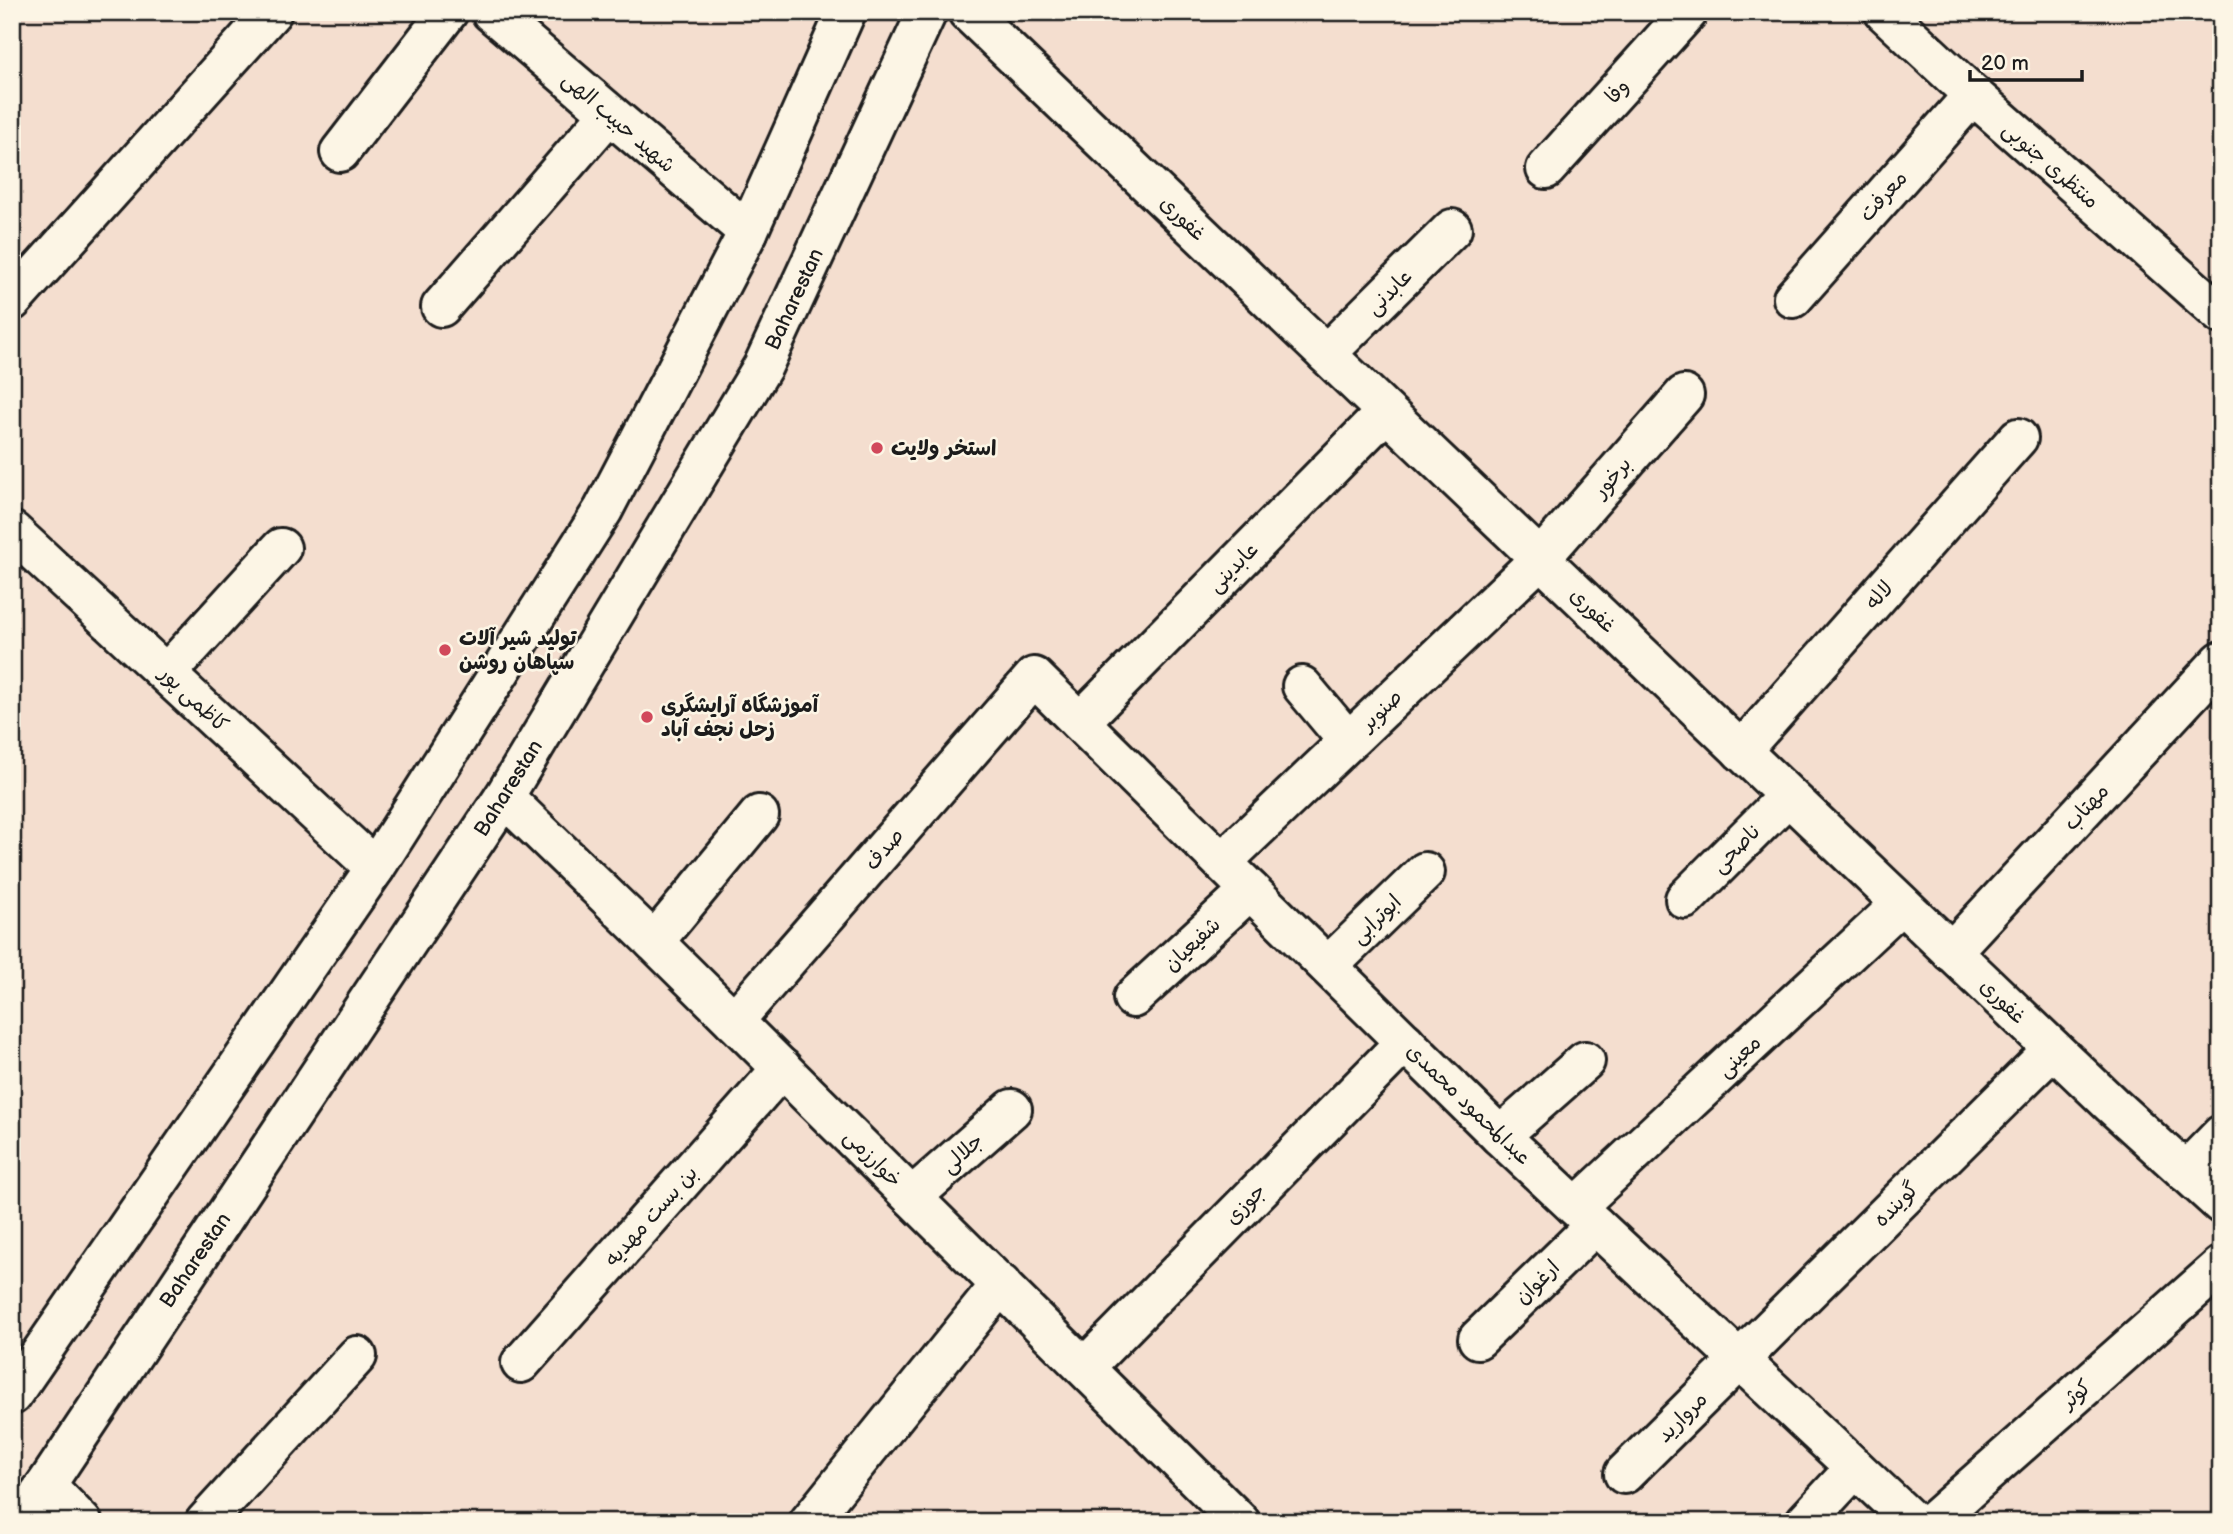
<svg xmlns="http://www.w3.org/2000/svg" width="2233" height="1534" viewBox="0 0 2233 1534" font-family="'Balsamiq Sans','Playpen Sans Arabic',sans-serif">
	<rect width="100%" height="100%" fill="#f4decf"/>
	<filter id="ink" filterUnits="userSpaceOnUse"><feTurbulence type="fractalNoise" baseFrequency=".0143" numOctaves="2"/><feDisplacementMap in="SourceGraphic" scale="14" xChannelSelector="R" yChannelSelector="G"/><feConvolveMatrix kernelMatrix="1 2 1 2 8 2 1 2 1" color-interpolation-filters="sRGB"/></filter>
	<g filter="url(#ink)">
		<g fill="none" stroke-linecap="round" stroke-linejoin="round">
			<defs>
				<g id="minor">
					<polyline points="491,12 748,232"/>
					<polyline points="968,12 2112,1105 2221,1204"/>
					<polyline points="1884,12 1973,95 2221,314"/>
					<polyline points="340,152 448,12"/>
					<polyline points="1546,169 1688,12"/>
					<polyline points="1793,298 1973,95"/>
					<polyline points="12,301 272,12"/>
					<polyline points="441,307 609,114"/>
					<polyline points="1326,354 1452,229"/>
					<polyline points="12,531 375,868"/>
					<polyline points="167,673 281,548"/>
					<polyline points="1302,686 1348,741"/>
					<polyline points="1080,722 1386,412"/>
					<polyline points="1741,751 2018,438"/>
					<polyline points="504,797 654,942 1240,1522"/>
					<polyline points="1222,862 1540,559 1684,395"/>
					<polyline points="1685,899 1788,796"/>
					<polyline points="654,942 759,815"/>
					<polyline points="1951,952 2221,661"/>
					<polyline points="1328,966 1425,872"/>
					<polyline points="1133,998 1250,890"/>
					<polyline points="734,1021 1034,677 1500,1136 1913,1522"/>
					<polyline points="1500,1136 1585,1061"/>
					<polyline points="2185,1172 2221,1135"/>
					<polyline points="912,1197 1012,1109"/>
					<polyline points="1576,1207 1901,904"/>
					<polyline points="1478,1339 1595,1225"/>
					<polyline points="521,1363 782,1068"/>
					<polyline points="1085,1367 1405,1042"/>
					<polyline points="1624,1474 2053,1049"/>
					<polyline points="46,1485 82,1522"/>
					<polyline points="205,1522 357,1356"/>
					<polyline points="809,1522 1001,1284"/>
					<polyline points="1805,1522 1855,1468"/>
					<polyline points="1932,1522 2221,1266"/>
				</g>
				<g id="major">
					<polyline points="12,1395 375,868 603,510 748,232 846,12"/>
					<polyline points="18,1522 46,1485 504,797 763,366 927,12"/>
				</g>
			</defs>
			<use href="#minor" stroke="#1c1c1c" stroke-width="44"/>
			<use href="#major" stroke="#1c1c1c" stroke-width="44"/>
			<use href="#minor" stroke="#fcf5e5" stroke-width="38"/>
			<use href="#major" stroke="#fcf5e5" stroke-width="38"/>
		</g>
	</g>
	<g fill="#d1495b" stroke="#fcf5e5" stroke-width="2.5">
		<circle cx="877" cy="448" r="7"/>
		<circle cx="445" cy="650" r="7"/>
		<circle cx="647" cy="717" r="7"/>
	</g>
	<g text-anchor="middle" stroke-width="5" stroke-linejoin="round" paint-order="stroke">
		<g font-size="21" fill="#1c1c1c" stroke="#fcf5e5">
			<text transform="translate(1617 91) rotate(-48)" y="7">وفا</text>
			<text transform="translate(619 122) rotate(41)" y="7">شهید حبیب الهی</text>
			<text transform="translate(2051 165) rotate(41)" y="7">منتظری جنوبی</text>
			<text transform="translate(1883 196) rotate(-48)" y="7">معرفت</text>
			<text transform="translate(1183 218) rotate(44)" y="7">غفوری</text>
			<text transform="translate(1389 292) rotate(-45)" y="7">عابدنی</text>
			<text transform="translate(794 299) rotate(-65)" y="7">Baharestan</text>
			<text transform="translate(1612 477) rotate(-49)" y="7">برخور</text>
			<text transform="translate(1233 567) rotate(-45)" y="7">عابدینی</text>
			<text transform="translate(1879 595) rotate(-48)" y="7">لاله</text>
			<text transform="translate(1593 610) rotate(44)" y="7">غفوری</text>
			<text transform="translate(194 699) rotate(43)" y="7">کاظمی پور</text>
			<text transform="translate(1381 710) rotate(-44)" y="7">صنوبر</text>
			<text transform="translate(508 788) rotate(-58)" y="7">Baharestan</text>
			<text transform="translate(2086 807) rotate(-47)" y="7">مهتاب</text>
			<text transform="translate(1736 848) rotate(-45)" y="7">ناصحی</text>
			<text transform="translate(884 849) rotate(-49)" y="7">صدف</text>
			<text transform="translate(1376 919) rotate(-44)" y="7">ابوترابی</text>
			<text transform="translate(1192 944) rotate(-43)" y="7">شفیعیان</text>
			<text transform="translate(2003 1001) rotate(44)" y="7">غفوری</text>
			<text transform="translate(1739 1056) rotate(-43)" y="7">معینی</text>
			<text transform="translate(1469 1104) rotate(44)" y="7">عبدالمحمود محمدی</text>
			<text transform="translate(962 1153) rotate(-42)" y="7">جلالی</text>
			<text transform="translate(873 1158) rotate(45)" y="7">خوارزمی</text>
			<text transform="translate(1245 1204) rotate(-46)" y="7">جوزی</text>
			<text transform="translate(1896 1204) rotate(-45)" y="7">گوینده</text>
			<text transform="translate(651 1216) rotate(-48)" y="7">بن بست مهدیه</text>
			<text transform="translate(195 1260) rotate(-56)" y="7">Baharestan</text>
			<text transform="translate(1537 1282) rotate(-44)" y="7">ارغوان</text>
			<text transform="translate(2076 1394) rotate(-41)" y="7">کوثر</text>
			<text transform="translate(1682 1417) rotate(-45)" y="7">مروارید</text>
		</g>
		<g font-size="21" font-weight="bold" fill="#1c1c1c" stroke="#fcf5e5" text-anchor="start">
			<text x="891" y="455">استخر ولایت</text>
			<text x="459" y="645">تولید شیر آلات<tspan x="459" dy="24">سپاهان روشن</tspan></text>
			<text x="661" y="712">آموزشگاه آرایشگری<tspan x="661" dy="24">زحل نجف آباد</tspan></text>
		</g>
	</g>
	<rect width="2233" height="1534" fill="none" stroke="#fcf5e5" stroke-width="42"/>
	<rect x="21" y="21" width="2191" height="1492" fill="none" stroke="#1c1c1c" stroke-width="2.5" filter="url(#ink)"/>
	<path d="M1970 70v10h112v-10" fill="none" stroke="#1c1c1c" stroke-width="3.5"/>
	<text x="1981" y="70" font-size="21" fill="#1c1c1c" stroke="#fcf5e5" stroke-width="5" paint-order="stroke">20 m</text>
</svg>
